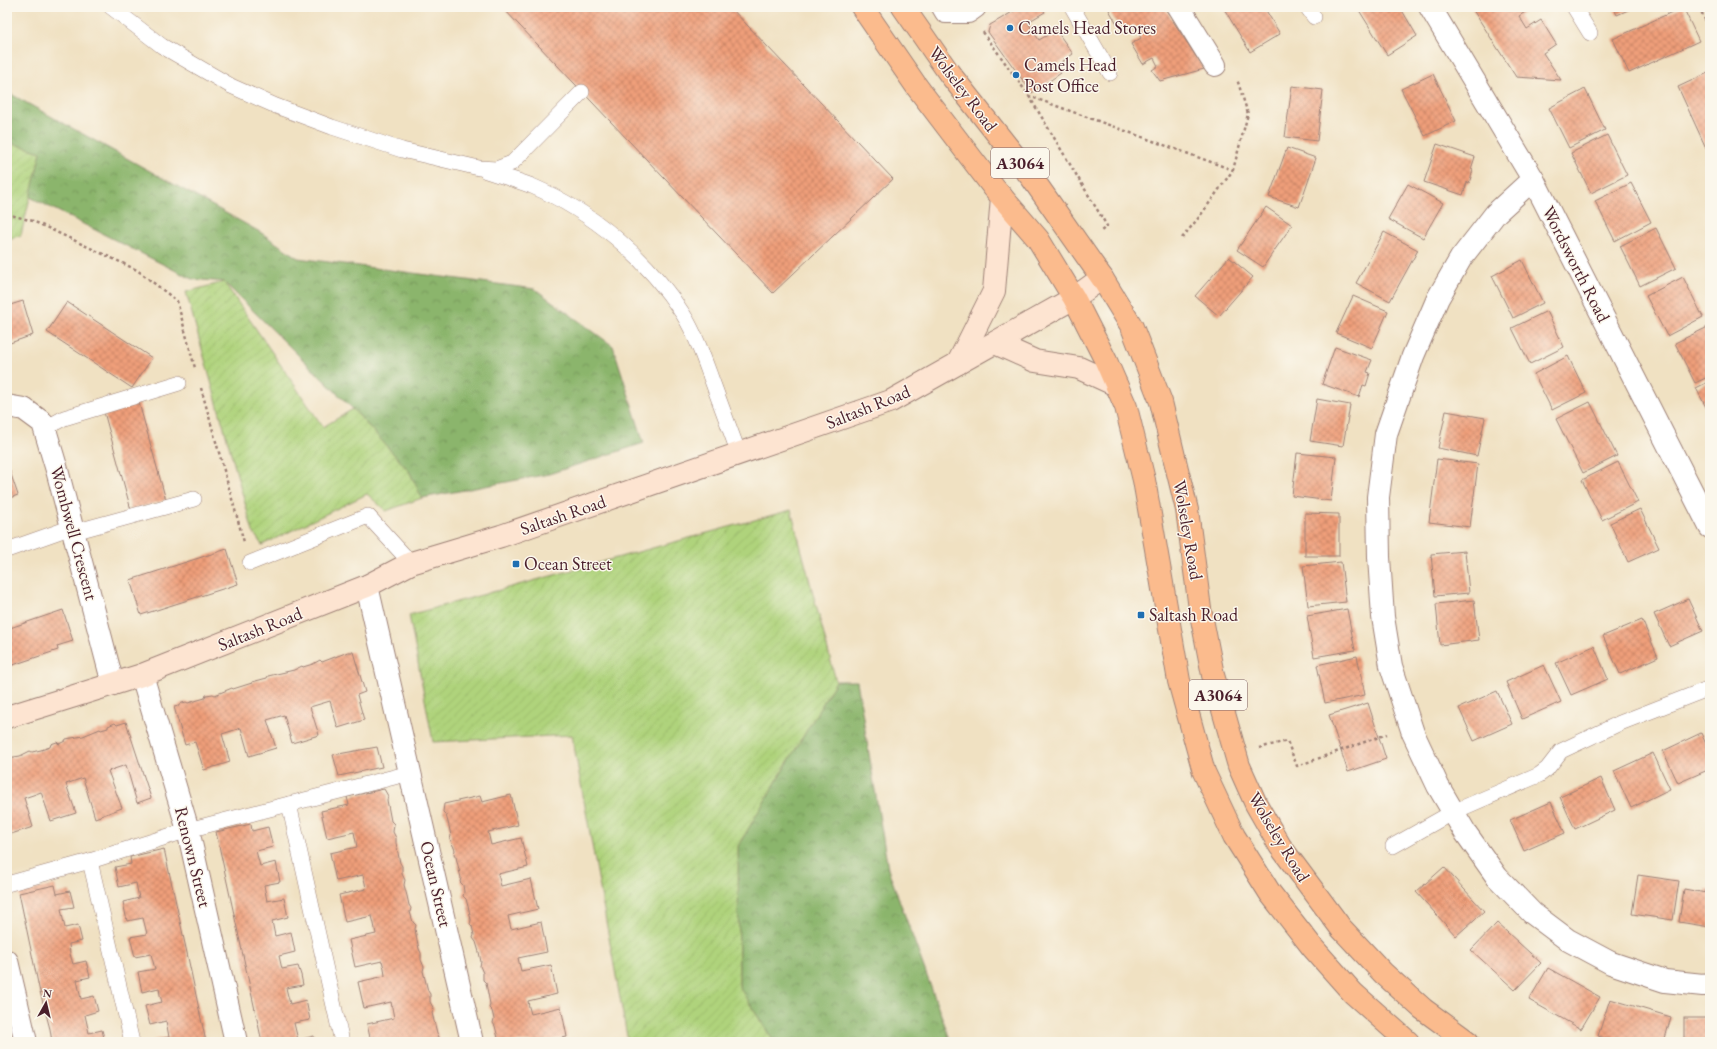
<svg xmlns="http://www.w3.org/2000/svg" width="1717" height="1049" viewBox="0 0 1717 1049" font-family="'EB Garamond',serif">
	<defs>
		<pattern id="forest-crowns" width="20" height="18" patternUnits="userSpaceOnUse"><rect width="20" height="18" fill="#8bb56c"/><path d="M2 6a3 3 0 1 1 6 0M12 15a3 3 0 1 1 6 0" fill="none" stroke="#749359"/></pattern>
		<pattern id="garden-furrows" width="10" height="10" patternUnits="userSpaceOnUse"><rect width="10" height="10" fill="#afd37c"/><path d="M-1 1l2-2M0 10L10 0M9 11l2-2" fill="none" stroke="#98b56b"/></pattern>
		<pattern id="building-cross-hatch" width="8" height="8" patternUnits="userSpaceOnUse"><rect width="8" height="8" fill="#ef9f7a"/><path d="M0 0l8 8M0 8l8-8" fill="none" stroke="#c48164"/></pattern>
	</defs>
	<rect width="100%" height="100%" fill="#fbf7ec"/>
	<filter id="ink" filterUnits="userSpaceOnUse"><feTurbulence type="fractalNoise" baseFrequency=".025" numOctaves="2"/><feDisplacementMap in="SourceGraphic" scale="8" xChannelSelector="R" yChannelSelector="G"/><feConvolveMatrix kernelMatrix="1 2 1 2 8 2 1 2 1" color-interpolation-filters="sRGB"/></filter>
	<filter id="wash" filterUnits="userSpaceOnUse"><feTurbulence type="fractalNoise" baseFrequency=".012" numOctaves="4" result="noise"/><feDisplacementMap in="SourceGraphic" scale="16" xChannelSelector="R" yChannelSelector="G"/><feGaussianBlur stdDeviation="0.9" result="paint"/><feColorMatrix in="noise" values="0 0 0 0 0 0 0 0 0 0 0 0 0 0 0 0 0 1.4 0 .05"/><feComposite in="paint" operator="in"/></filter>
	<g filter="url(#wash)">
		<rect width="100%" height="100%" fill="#f0e1c2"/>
		<g fill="url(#forest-crowns)" stroke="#6a6a4c">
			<polygon points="7,92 260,232 298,258 535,289 613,346 644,443 549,474 422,498 409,471 353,409 224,282 192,279 30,197 41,152 7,142"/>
			<polygon points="836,681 857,681 888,869 951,1042 774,1042 739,987 738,846"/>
		</g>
		<g fill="url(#garden-furrows)" stroke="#7c7954">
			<polygon points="7,142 41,152 21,235 7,240"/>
			<polygon points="224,282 323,427 353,409 409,471 422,498 386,511 367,494 262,545 253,532 186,292"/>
			<polygon points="791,510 836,681 738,846 739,987 774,1042 628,1042 572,735 433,742 409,615"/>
		</g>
		<g id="blocks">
			<g fill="url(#building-cross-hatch)">
				<polygon points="502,7 730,7 893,179 773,293"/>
				<polygon points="1021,7 1041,7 1045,12 1028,22 1033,31 1039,40 1056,30 1073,54 1056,66 1061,73 1032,93 988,32 990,25"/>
				<polygon points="1113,7 1164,7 1204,69 1160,81 1152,70 1158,66 1154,58 1143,64 1131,44 1141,38 1134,25 1122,32 1109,10"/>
				<polygon points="1223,7 1264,7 1280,34 1250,52"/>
				<polygon points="1357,7 1400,7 1417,36 1387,55"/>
				<polygon points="1471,7 1533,7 1519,16 1527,29 1541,20 1556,44 1543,53 1561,80 1516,77"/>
				<polygon points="1613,7 1635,7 1617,15"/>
				<polygon points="1683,7 1699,41 1629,73 1613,39"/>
				<polygon points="1710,72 1710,150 1708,147 1706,148 1678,87"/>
				<polygon points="1433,74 1456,121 1425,136 1401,89"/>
				<polygon points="1292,86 1323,90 1317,141 1285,137"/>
				<polygon points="1585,89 1605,130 1569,148 1549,108"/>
				<polygon points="1607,135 1627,175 1591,193 1571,153"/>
				<polygon points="1437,144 1475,157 1471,169 1473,170 1471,177 1469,183 1467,182 1463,195 1424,182"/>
				<polygon points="1287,148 1316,158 1299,207 1269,197"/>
				<polygon points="1631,183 1651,222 1615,241 1595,201"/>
				<polygon points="1408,184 1443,203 1423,238 1388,219"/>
				<polygon points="1266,207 1292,225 1263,267 1237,250"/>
				<polygon points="1656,228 1676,268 1640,286 1620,246"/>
				<polygon points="1384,232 1418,250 1390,301 1356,283"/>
				<polygon points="1229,257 1253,277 1219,316 1195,296"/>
				<polygon points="1522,260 1543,303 1513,318 1492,276"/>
				<polygon points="1683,277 1703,317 1667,336 1646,296"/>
				<polygon points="1353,296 1388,311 1372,348 1336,333"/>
				<polygon points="23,301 33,335 7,344 7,306"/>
				<polygon points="67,302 152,358 132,388 47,332"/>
				<polygon points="1547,311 1564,347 1530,364 1512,328"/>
				<polygon points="1710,326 1710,376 1695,383 1675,343"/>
				<polygon points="1335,347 1372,360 1367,372 1370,373 1366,386 1363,385 1359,397 1322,384"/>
				<polygon points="1568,356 1586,393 1552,410 1534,374"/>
				<polygon points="1710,381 1710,415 1696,388"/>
				<polygon points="1317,399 1350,405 1343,446 1310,441"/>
				<polygon points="1590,402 1617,456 1583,473 1556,419"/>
				<polygon points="139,403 166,500 131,510 104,412"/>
				<polygon points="1446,411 1485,418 1477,456 1438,448"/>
				<polygon points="1297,453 1336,457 1331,501 1292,496"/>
				<polygon points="1437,459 1478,464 1470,527 1429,522"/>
				<polygon points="1618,462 1638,502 1602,520 1582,480"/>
				<polygon points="7,463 18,495 7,499"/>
				<polygon points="1640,509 1659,548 1628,562 1610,523"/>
				<polygon points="1305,513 1339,514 1339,556 1305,556"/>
				<polygon points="227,549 238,584 141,615 130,580"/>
				<polygon points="1465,551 1469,593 1435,596 1431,554"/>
				<polygon points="1341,562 1346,602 1308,606 1303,566"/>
				<polygon points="1688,599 1703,631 1669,646 1654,614"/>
				<polygon points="1474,600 1479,640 1440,645 1436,604"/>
				<polygon points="1347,609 1355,650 1314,657 1307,616"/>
				<polygon points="63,610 73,641 57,646 58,650 7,667 7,629"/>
				<polygon points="1642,620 1658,657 1620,674 1603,636"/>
				<polygon points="1594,646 1608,679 1571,695 1556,663"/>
				<polygon points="348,652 353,652 365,692 357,695 364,720 338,728 330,701 310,707 319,735 292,743 284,715 267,720 276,748 249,756 241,728 222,734 230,762 204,770 195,742 185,745 174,707 179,706 179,704 186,702 188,703 205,698 206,695 213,694 215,695 232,688 233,689 252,683 252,682 267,678 268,676 294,670 302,666 303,667 313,664 320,660 322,662"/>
				<polygon points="1357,656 1365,695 1325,703 1317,665"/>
				<polygon points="1544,665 1561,702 1522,719 1506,682"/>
				<polygon points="1497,691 1512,724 1474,741 1459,708"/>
				<polygon points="1368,703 1386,759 1348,772 1329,715"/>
				<polygon points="126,722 151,798 137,803 126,765 108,771 122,808 95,818 83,778 66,784 76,813 51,821 41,792 33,795 24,798 33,827 8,835 8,758 20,756 30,751 32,752 41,750 50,747 51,744 57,742 59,744 65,741 66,739 83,736 100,729 101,730 108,728 108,726 115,723 117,725"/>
				<polygon points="1701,733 1710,753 1710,769 1678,783 1663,751"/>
				<polygon points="377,747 382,767 339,776 333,755"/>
				<polygon points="1653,753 1670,789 1631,808 1614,771"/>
				<polygon points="1601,778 1615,810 1575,829 1560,797"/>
				<polygon points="384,789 388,796 387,800 391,821 394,824 393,832 396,838 396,843 400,863 402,866 402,874 405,880 404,885 407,896 409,905 411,908 410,912 413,922 416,925 415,929 417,940 419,949 421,953 421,960 424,967 423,971 428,991 430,994 430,1002 434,1009 432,1013 437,1033 439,1037 439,1042 371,1042 367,1024 394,1018 391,1002 364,1008 358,982 385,976 384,968 382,961 355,967 349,940 376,934 374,924 372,916 345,922 339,895 366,889 365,883 363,875 336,881 330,853 357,847 354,832 327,838 321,811 349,805 347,797"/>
				<polygon points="511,795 518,825 488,832 491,845 521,838 528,867 498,874 501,886 531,879 538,909 508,916 511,929 541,922 547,952 518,958 521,971 551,965 557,994 528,1001 529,1007 531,1014 561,1007 567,1037 543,1042 499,1042 495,1026 493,1023 494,1019 492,1011 489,1008 490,1004 486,983 483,980 483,973 480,966 481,962 479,952 476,942 473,938 474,935 472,926 470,924 471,920 469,910 466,899 463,896 464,892 463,885 460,882 461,878 456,857 454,854 455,850 450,839 451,836 449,826 446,815 443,812 444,804 480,796 482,802"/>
				<polygon points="1551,802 1565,833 1524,851 1510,820"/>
				<polygon points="251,824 252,831 268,827 273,847 256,851 260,866 276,862 280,882 264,885 267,901 284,898 286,908 288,917 272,921 275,936 291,932 295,952 279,956 282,969 298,966 301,975 303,985 286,988 290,1004 306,1000 310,1020 294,1023 298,1040 314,1036 315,1042 262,1042 216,832"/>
				<polygon points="164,849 187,953 206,1042 153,1042 153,1040 169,1037 166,1021 150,1025 145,1006 162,1002 160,995 159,988 142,992 138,972 155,969 151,954 135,957 130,937 147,934 143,918 127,921 123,902 139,898 136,883 119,887 115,867 131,864 130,857"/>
				<polygon points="1444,867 1484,911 1456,936 1416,892"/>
				<polygon points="1638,875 1679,881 1673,920 1632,914"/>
				<polygon points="55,885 57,894 70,891 74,907 61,909 63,919 65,928 78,925 82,941 69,944 70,954 73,964 86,961 90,977 77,980 81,999 94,996 98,1011 85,1015 89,1033 102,1030 105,1042 52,1042 50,1029 39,988 19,893"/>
				<polygon points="1684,889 1706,893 1706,890 1710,890 1710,927 1679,922"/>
				<polygon points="1497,923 1541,963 1515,990 1471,950"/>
				<polygon points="1548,968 1600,997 1581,1029 1529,1000"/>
				<polygon points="1610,999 1671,1017 1664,1042 1617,1042 1598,1036"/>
				<rect x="1684" y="1018" width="26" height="24"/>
			</g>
		</g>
	</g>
	<g filter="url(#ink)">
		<use href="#blocks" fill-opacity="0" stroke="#9d8076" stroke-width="1"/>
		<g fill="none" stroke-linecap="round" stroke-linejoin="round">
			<defs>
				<g id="lane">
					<polyline points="111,7 162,46 231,86 276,106 332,127 402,150 479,168 496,169 512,163 582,92"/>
					<polyline points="1072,7 1110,73"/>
					<polyline points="1307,7 1314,17"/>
					<polyline points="1574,7 1590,33"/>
					<path d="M486 171C501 176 517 180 532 186 593 212 647 258 683 314 695 333 703 356 711 378 720 403 730 429 739 454"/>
					<polyline points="44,429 64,418 179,383"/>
					<polyline points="74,532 194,499"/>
					<polyline points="7,550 72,527"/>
					<polyline points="250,563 368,516 411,563"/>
					<polyline points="289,804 342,1042"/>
					<polyline points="1393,846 1453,812 1539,775 1547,769 1561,751 1620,723 1710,688"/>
					<polyline points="90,861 132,1042"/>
					<polyline points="7,884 90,861 188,830 410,773"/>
				</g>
				<g id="street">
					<polyline points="943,7 946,12 968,12 975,7"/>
					<polyline points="1179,7 1215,65"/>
					<polyline points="1430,7 1533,179 1710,527"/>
					<polyline points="1533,179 1496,213 1461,258 1438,298 1413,356 1386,434 1378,497 1379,557 1383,617 1391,666 1413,733 1438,786 1465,832 1497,877 1532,913 1568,940 1611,963 1665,981 1703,985 1710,984"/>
					<polyline points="7,406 24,409 43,423 57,470 113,684"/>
					<polyline points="367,586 472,1042"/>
					<polyline points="142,675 188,830 236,1042"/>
					<polyline points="7,961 26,1042"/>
				</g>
				<g id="secondary">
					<polyline points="995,343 1035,361 1079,368 1116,385"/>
					<polyline points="958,363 994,291 1002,197"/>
					<polyline points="7,717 142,675 367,586 411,563 501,536 891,401 1074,298 1102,278"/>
				</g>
				<g id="primary">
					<polyline points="862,7 917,87 994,188 1038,239 1074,298 1106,361 1126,407 1144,480 1179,681 1204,772 1234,836 1270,893 1313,948 1353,993 1408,1042"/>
					<polyline points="903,7 949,73 1032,178 1102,278 1132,327 1161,402 1176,465 1187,510 1200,609 1213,675 1239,766 1256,804 1280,846 1341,928 1383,973 1423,1009 1468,1042"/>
				</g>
			</defs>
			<use href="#lane" stroke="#9d8076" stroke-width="16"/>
			<use href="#street" stroke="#9d8076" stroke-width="24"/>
			<use href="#secondary" stroke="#9d8076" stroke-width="24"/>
			<use href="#primary" stroke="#9d8076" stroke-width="24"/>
			<g stroke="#9d8076" stroke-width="2.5" stroke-dasharray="3 3" stroke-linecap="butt">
				<polyline points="1699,7 1710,30"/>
				<polyline points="983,32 1029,96 1233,170"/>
				<polyline points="1029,96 1107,226 1100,232"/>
				<polyline points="7,214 33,221 137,270 177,301 195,368"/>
				<polyline points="1182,238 1200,216 1233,170 1248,114 1237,79"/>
				<polyline points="201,388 244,542"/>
				<polyline points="1259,748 1287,741 1297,766 1387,734"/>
			</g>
			<use href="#lane" stroke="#fff" stroke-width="15"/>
			<use href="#street" stroke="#fff" stroke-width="22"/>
			<use href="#secondary" stroke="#fde4d1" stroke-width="22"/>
			<use href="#primary" stroke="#fbbb8d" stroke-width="22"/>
		</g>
	</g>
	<g fill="#1f6fb2" stroke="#fbf7ec" stroke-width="1.5">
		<circle cx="1010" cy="28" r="4"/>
		<circle cx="1016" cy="75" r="4"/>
		<rect x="512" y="560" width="8" height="8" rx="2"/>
		<rect x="1137" y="611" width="8" height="8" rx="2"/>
	</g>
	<g text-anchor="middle" stroke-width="3" stroke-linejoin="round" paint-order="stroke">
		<g fill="#fbf7ec" stroke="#7f6065" stroke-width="1">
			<rect x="991" y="148" width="58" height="30" rx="3"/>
			<rect x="1189" y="680" width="58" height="30" rx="3"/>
		</g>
		<g font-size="17" font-weight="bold" fill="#4a1f2b">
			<text x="1020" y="169">A3064</text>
			<text x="1218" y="701">A3064</text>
		</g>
		<g font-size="18" fill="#4a1f2b" stroke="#fbf7ec" text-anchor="start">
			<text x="1018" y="34">Camels Head Stores</text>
			<text x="1024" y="71">Camels Head<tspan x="1024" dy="21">Post Office</tspan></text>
			<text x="524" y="570">Ocean Street</text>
			<text x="1149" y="621">Saltash Road</text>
		</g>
		<g font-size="18" fill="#4a1f2b" stroke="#fbf7ec">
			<text transform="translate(963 89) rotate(53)" y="6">Wolseley Road</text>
			<text transform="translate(1576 264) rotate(63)" y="6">Wordsworth Road</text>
			<text transform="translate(868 407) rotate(-22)" y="6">Saltash Road</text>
			<text transform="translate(563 515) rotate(-19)" y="6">Saltash Road</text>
			<text transform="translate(1188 530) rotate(80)" y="6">Wolseley Road</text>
			<text transform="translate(74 533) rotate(75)" y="6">Wombwell Crescent</text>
			<text transform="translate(260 629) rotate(-22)" y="6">Saltash Road</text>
			<text transform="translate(1279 837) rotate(59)" y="6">Wolseley Road</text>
			<text transform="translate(193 857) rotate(76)" y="6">Renown Street</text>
			<text transform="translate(436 884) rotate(77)" y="6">Ocean Street</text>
		</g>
	</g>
	<rect width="1717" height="1049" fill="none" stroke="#fbf7ec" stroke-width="24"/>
	<g transform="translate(46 1003) rotate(8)" stroke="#fbf7ec" stroke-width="3" paint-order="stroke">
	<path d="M0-3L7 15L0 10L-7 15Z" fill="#4a1f2b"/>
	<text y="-6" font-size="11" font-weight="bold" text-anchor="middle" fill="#4a1f2b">N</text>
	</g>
</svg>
